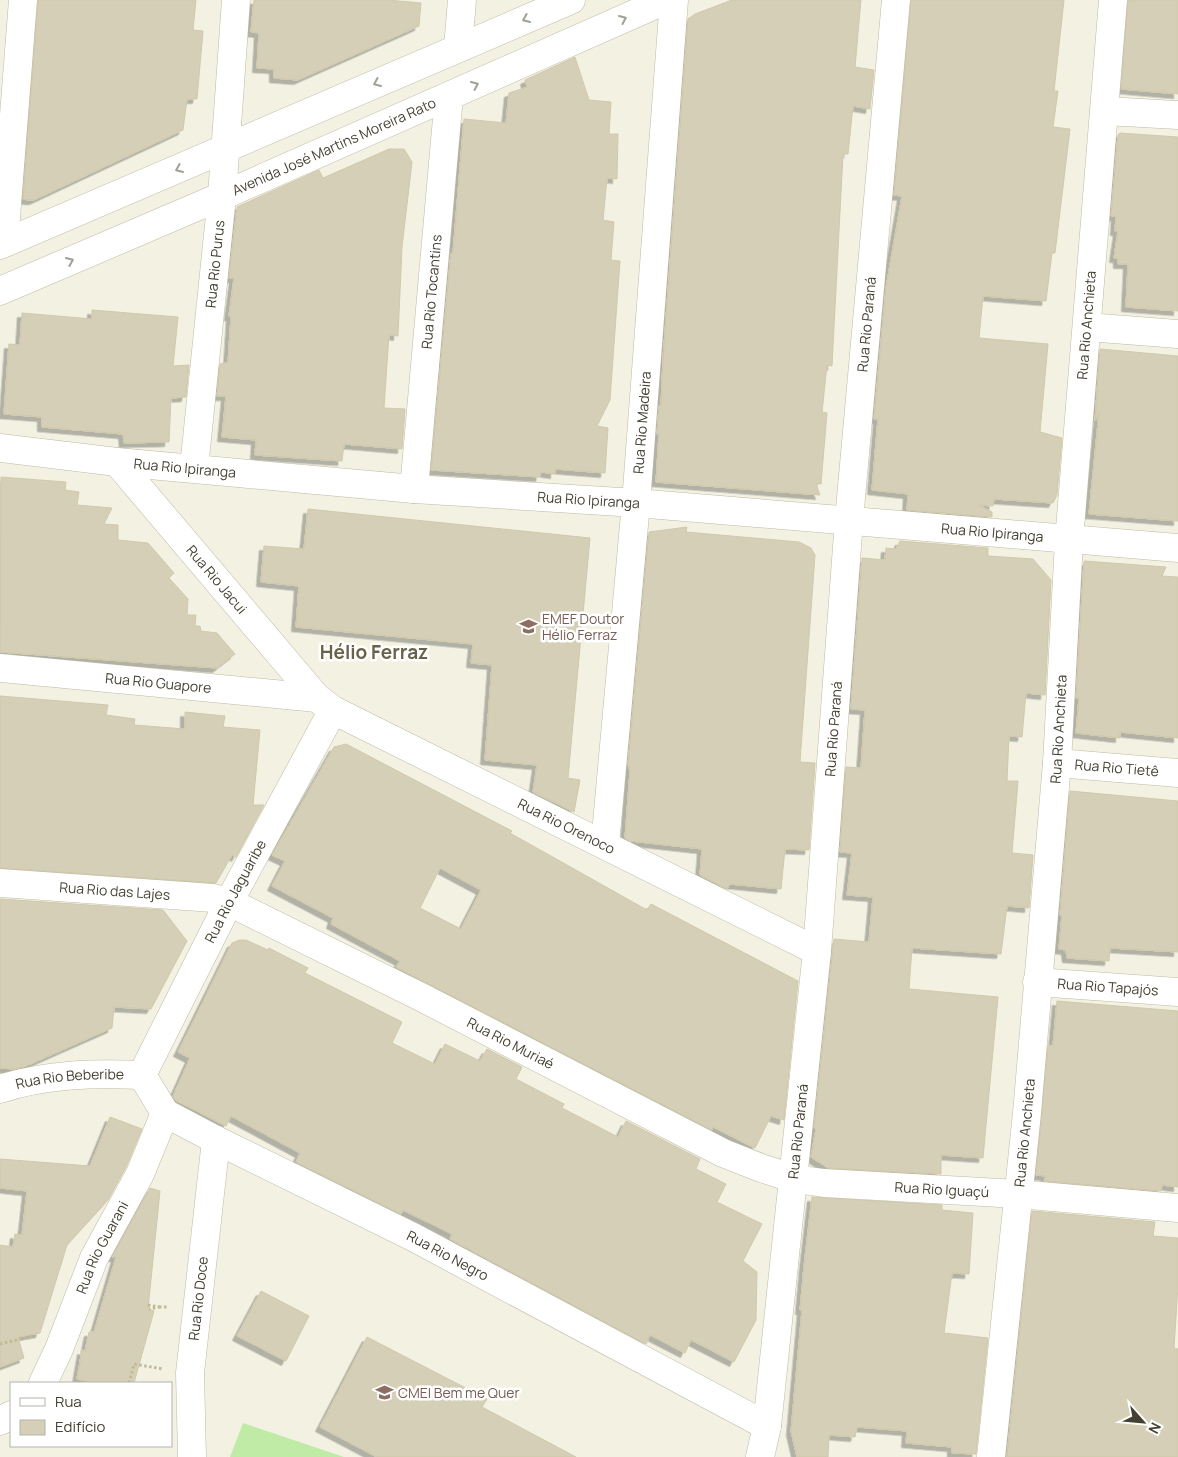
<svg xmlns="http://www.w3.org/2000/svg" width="1178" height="1457" viewBox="0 0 1178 1457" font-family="Manrope,sans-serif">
	<defs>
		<filter id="shadow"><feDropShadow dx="-4.5" dy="4.5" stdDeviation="0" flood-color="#0004"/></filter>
	</defs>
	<rect width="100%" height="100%" fill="#f3f1e2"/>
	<polygon fill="#bfeba6" points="243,1423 344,1457 230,1457"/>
	<g fill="#d4cfb6" stroke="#d0c9a9" fill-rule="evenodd" filter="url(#shadow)">
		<polygon points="38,0 196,0 193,30 203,31 197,99 187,99 183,130 34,200 29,200 23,199"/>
		<polygon points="254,0 388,0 421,3 419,26 298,80 274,78 274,69 257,68 259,33 251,32"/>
		<polygon points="732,0 861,0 855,67 874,70 870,109 853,106 848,154 843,154 832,366 827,365 822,412 827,413 821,484 816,484 820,495 656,482 659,434 657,434 659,406 661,406 663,359 688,19 695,14"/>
		<polygon points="911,0 1064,0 1054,91 1058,91 1053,127 1070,129 1055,253 1052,253 1046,301 983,296 979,338 1048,344 1040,432 1062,438 1057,495 1053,503 994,499 993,506 979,505 992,512 992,517 907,510 908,494 872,490 878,419 874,419 886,288 902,196 894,195"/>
		<polygon points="1128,0 1178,0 1178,94 1121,89"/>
		<polygon points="575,57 589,100 611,102 609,134 618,134 617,179 607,178 603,220 614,222 611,260 620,261 610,400 597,426 608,428 605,473 555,469 555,474 541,472 540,477 431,470 451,253 453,253 464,119 506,123 509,93 527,87 525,80"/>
		<polygon points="1120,133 1178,137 1178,311 1126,307 1128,264 1118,264 1118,258 1114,258 1118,231 1115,231 1116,216 1111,216 1118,135"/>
		<polygon points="389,149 404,149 412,162 402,247 398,336 389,335 384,408 405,409 402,449 344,444 342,461 255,455 256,440 222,437 226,396 217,396 220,364 228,363 231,317 229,316 234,278 229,278 237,207 319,170 323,178"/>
		<polygon points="92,310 178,317 173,366 189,365 186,397 171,398 169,442 124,443 123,434 42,427 42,417 4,414 9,344 20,345 22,313 92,319"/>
		<polygon points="1100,349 1178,356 1178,521 1089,514 1099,413 1095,421"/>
		<polygon points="1,477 66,482 65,490 79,492 77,505 112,508 104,524 118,525 118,540 148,543 174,573 169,578 188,599 187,615 196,615 195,626 200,626 201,631 217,633 235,654 217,668 0,652"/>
		<polygon points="308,509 590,538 568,778 580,780 574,812 533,792 537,765 485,760 492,665 471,663 473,644 296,627 299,586 261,582 264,546 304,549"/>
		<polygon points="687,527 686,532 799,542 811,548 815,555 800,762 815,763 809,850 785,849 781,889 730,884 727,889 700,875 702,849 630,841 625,838 630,771 628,765 649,532"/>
		<polygon points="900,541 988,548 988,556 1033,559 1051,580 1045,695 1026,693 1022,737 1009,736 1007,781 1018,781 1012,853 1033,855 1029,908 1007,906 1001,954 912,948 909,989 998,997 983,1158 941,1155 941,1174 828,1168 811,1157 816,1129 814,1128 834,939 869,942 873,897 847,895 852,853 840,852 846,767 861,768 865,710 851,709 862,558 885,560 886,548 896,549"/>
		<polygon points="1084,561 1166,567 1162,576 1178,577 1178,738 1120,732 1120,738 1076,733 1079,698 1076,698"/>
		<polygon points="0,696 108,705 106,715 135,719 134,725 185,729 185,712 225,716 223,727 260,730 253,805 264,805 236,857 232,855 216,883 0,868"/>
		<path d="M346 744 512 831 510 833 647 910 651 904 798 981 784 1120 771 1116 755 1148 713 1127 712 1130 396 967 400 961 331 924 333 918 272 886 285 861 272 855 334 747ZM440 868 481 890 461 929 420 908Z"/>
		<polygon points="1070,791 1178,801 1178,952 1110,948 1109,961 1067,958 1066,950 1059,949 1062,915 1060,915"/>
		<polygon points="0,899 163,910 187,941 151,1009 114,1007 112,1028 26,1066 14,1069 0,1068"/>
		<polygon points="239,940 246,940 268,950 269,948 308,968 305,973 402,1022 392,1043 435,1064 445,1044 480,1061 487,1049 522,1067 516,1079 564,1104 562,1108 618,1137 626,1121 700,1159 696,1169 726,1184 717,1202 762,1224 743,1261 757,1272 756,1320 734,1362 691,1340 685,1353 650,1335 646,1344 450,1239 452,1234 403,1210 401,1214 296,1162 300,1153 231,1116 226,1126 175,1100 173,1096 190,1058 178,1052 232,943"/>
		<polygon points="1057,1001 1178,1011 1178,1187 1162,1185 1161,1191 1044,1181 1046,1176 1036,1175 1048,1045 1053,1046"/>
		<polygon points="110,1117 142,1129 126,1167 108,1200 67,1245 40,1333 18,1337 24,1358 0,1367 0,1245 13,1247 15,1234 22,1235 27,1191 0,1188 0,1159 90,1166"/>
		<polygon points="150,1188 160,1191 148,1309 154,1311 134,1383 86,1383 86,1381 77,1379 82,1350 85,1351 89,1332 94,1332 116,1257 112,1257"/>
		<polygon points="812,1197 942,1205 942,1210 973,1213 969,1274 952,1273 944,1333 988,1338 976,1454 952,1453 952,1447 906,1443 907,1431 857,1427 855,1437 829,1435 828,1457 797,1457 791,1431 802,1310 800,1310 804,1266"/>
		<polygon points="1032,1211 1155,1222 1153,1236 1178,1238 1178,1286 1174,1348 1178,1349 1178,1457 1007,1457"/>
		<polygon points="261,1291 309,1316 286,1361 237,1336"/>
		<polygon points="367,1337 487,1399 482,1407 576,1457 377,1457 320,1427"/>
	</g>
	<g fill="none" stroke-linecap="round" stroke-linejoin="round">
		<defs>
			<g id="minor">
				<polyline points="458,48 462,0"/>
				<polyline points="1105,111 1178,115"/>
				<polyline points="4,243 23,0"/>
				<polyline points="0,245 571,0"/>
				<path id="s1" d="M0 291 222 196 666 0"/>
				<polyline points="1087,327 1178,334"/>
				<path id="s2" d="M0 448 117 462 414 489 636 503 1178 548"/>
				<path id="s3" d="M117 462 317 698 333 710 817 951"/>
				<path id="s4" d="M194 468 222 196 236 0"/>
				<path id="s5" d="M414 489 449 96"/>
				<path id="s6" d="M0 668 317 698"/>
				<path id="s7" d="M1057 763 1178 773"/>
				<path id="s8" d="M605 845 636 503 674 0"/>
				<path id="s9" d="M0 883 213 898 229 902 423 998 723 1153 761 1168 795 1179 824 1183 1018 1194 1178 1208"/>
				<path id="s10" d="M1037 982 1178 992"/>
				<path id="s11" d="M142 1075 165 1113 216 1140 413 1237 767 1426"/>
				<path id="s12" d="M142 1075 229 902 333 710"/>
				<path id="s13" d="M0 1089C46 1074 94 1073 142 1075"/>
				<path id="s14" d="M43 1383 59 1349 94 1258 140 1174 165 1113"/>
				<polyline points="0,1421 11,1415"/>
				<path id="s15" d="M192 1457 190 1373 216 1140"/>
				<path id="s16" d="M760 1457 767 1426 817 951 849 520 896 0"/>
				<path id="s17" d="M991 1457 1027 1113 1057 763 1069 541 1113 0"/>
			</g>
		</defs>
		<use href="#minor" stroke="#bebba4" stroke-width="29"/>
		<g stroke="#c2ba94" stroke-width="3" stroke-dasharray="2.5 2.5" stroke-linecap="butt">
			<polyline points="148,1305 159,1307 149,1309"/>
			<polyline points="159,1307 169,1307"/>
			<polyline points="0,1344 33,1336"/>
			<polyline points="129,1383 134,1364 163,1369"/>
		</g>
		<use href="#minor" stroke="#fff" stroke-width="28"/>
	</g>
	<defs><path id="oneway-chevron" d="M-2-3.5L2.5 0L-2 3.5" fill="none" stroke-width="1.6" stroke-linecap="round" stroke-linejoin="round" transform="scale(1.25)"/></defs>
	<g stroke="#a2a098">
		<use href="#oneway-chevron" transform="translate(526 19) rotate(157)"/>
		<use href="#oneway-chevron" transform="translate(623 19) rotate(-24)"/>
		<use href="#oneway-chevron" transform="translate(377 83) rotate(156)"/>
		<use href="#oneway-chevron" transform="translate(475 85) rotate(-24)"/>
		<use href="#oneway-chevron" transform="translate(179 169) rotate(157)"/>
		<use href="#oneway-chevron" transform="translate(70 261) rotate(-23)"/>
	</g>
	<defs>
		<symbol id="school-bare" viewBox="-9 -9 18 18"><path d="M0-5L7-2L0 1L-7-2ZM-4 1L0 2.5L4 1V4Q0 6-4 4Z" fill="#8d6e63" stroke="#fff" stroke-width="2.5" paint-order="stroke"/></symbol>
	</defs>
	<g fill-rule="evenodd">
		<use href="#school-bare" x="516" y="614" width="25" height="25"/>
		<use href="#school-bare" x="372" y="1380" width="25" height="25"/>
	</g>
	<g text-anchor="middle" stroke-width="5" stroke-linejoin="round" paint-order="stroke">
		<g font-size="14" fill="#444132" stroke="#fff">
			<text dy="5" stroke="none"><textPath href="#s1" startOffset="364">Avenida José Martins Moreira Rato</textPath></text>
			<text dy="5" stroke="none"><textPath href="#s4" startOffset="205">Rua Rio Purus</textPath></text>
			<text dy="5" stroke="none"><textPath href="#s5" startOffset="198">Rua Rio Tocantins</textPath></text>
			<text dy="5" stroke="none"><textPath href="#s17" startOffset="1136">Rua Rio Anchieta</textPath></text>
			<text dy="5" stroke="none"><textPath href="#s16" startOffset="1138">Rua Rio Paraná</textPath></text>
			<text dy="5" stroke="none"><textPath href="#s8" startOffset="424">Rua Rio Madeira</textPath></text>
			<text dy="5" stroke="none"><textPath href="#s2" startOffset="186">Rua Rio Ipiranga</textPath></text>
			<text dy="5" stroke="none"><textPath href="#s2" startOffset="591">Rua Rio Ipiranga</textPath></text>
			<text dy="5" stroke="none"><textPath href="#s2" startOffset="996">Rua Rio Ipiranga</textPath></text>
			<text dy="5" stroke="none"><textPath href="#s3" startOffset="154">Rua Rio Jacui</textPath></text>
			<text dy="5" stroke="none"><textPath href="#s6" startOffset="159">Rua Rio Guapore</textPath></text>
			<text dy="5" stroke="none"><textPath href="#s16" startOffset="732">Rua Rio Paraná</textPath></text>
			<text dy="5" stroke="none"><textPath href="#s17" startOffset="731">Rua Rio Anchieta</textPath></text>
			<text dy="5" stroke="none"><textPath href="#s7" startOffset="60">Rua Rio Tietê</textPath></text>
			<text dy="5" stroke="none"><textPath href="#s3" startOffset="590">Rua Rio Orenoco</textPath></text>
			<text dy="5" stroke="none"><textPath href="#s9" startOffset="115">Rua Rio das Lajes</textPath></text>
			<text dy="5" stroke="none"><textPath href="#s12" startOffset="206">Rua Rio Jaguaribe</textPath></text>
			<text dy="5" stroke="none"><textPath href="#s10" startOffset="71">Rua Rio Tapajós</textPath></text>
			<text dy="5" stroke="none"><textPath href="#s9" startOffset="545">Rua Rio Muriaé</textPath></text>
			<text dy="5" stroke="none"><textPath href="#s13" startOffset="71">Rua Rio Beberibe</textPath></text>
			<text dy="5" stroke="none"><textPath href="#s16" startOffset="328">Rua Rio Paraná</textPath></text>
			<text dy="5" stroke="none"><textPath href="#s17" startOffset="326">Rua Rio Anchieta</textPath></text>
			<text dy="5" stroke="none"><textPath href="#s9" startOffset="1008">Rua Rio Iguaçú</textPath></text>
			<text dy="5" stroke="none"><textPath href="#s14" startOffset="148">Rua Rio Guarani</textPath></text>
			<text dy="5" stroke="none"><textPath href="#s11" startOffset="361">Rua Rio Negro</textPath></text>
			<text dy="5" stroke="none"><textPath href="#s15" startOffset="159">Rua Rio Doce</textPath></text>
		</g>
		<g font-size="14" fill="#785e54" stroke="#fff" text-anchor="start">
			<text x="542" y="624">EMEF Doutor<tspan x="542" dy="16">Hélio Ferraz</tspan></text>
			<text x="398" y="1398">CMEI Bem me Quer</text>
		</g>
		<g font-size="19" font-weight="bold" fill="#686248" stroke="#fff">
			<text x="374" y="659">Hélio Ferraz</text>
		</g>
	</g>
	<rect x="10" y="1382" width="162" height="65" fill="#ffffff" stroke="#b4b3ad"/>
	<rect x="20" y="1398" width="25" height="8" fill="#ffffff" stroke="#b4b3ad"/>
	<text x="55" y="1407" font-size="15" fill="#444132">Rua</text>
	<rect x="20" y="1420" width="25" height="15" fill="#d4cfb6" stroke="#b4b3ad"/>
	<text x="55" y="1432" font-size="15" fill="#444132">Edifício</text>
	<g transform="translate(1143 1422) rotate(117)" stroke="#ffffff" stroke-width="4" paint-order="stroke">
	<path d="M0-4L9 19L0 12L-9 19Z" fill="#444132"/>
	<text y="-8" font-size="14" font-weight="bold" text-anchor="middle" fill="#444132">N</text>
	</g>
</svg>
